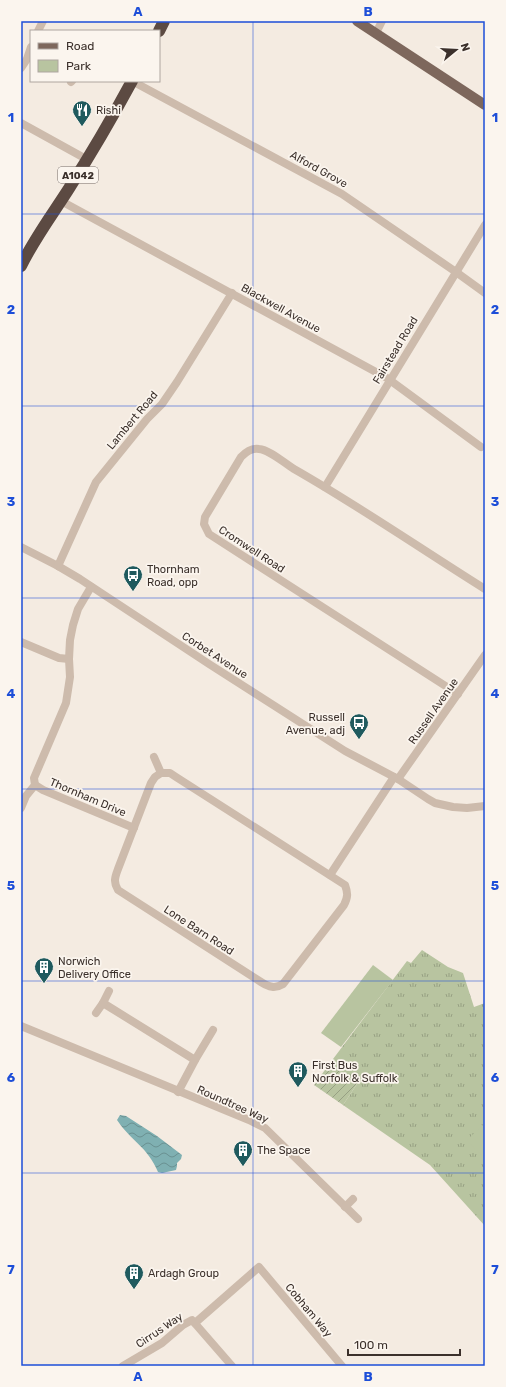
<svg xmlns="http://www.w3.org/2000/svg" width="506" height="1387" viewBox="0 0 506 1387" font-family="Rubik,sans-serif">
	<defs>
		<pattern id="grass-tufts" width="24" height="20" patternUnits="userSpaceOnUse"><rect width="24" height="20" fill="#b8c4a0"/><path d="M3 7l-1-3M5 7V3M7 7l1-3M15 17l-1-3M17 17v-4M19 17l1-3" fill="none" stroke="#97a083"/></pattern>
		<pattern id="garden-furrows" width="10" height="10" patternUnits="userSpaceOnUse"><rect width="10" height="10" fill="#b8c4a0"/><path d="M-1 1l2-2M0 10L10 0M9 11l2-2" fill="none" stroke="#97a083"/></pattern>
		<pattern id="water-waves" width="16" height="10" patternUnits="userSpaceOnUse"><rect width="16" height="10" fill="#7fb0b2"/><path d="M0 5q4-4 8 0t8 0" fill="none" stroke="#699091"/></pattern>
	</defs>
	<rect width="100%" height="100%" fill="#f4ebe1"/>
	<polygon fill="url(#grass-tufts)" points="422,950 448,967 463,973 474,1007 485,1003 485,1226 430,1165 343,1105 357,1084 330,1063 407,961 411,963"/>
	<g fill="#b8c4a0">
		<polygon points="373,965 393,980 341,1047 321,1033"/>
		<polygon points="485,1123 485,1159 467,1140"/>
	</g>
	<polygon fill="url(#garden-furrows)" points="330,1063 357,1084 343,1105 314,1085"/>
	<path fill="url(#water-waves)" d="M120 1115 126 1116 157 1136 182 1155 181 1159 177 1163V1166L176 1170 162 1173 158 1172C148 1147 130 1140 117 1120Z"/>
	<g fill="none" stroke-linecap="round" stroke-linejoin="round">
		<g stroke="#cdbbac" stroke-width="8">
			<polyline points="38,31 43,21"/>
			<polyline points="376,33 382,21"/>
			<polyline points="21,68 27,59 31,47"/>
			<polyline points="132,81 342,194 456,272 485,293"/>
			<polyline points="71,82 72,81"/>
			<polyline points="21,123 88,160"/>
			<polyline points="61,201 387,378 481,447"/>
			<polyline points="325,487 485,225"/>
			<polyline points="21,547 58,566 80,579 209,664 345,751 398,779 428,799 435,803 453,807 467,808 485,806"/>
			<polyline points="58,566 96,482 147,419 162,404 177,382 232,293"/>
			<polyline points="21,642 59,658 69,659"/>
			<path d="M458 694 209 534 204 524 205 517 241 457C246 452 251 448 259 449 270 450 284 463 294 469 359 506 421 549 485 589"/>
			<polyline points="154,757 161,773"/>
			<path d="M161 773H170L176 777 345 885C348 893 348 897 344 905L283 984C275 989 269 987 261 982L118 890C113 882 115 877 118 869L151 783 155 777Z"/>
			<polyline points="398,779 485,655"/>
			<polyline points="35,785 43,790 134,828"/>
			<polyline points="21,808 26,796 35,785 34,778 66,703 70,677 69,659 70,640 73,625 78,609 91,587"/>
			<polyline points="330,875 394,777"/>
			<polyline points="109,991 103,1003 195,1060"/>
			<polyline points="96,1013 103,1003"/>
			<polyline points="21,1026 249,1120 265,1128 358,1219"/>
			<polyline points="178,1092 195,1060 213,1030"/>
			<polyline points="345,1207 353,1199"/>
			<polyline points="195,1323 259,1267 342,1366"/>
			<polyline points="123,1366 162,1343 183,1325 192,1320 232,1366"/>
		</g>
		<polyline stroke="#7d675c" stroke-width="10" points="357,21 485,105"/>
		<g stroke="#5c4a42" stroke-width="12">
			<polyline points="159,31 164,21"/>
			<path d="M21 266C34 239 52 215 68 190 91 154 112 118 132 81"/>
		</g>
	</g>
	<path fill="none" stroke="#1d4ed8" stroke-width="1" stroke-opacity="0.55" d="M253 21V1366M21 214H485M21 406H485M21 598H485M21 789H485M21 981H485M21 1173H485"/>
	<defs>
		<symbol id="restaurant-pin" viewBox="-11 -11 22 30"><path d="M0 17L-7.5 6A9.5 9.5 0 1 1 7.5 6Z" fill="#1f5a5e" stroke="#fbf5ee"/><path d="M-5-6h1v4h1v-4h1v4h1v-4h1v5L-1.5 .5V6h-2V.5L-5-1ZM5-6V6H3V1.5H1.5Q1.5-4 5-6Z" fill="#fff"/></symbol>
		<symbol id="bus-pin" viewBox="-11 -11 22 30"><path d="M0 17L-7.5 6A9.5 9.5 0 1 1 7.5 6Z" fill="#1f5a5e" stroke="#fbf5ee"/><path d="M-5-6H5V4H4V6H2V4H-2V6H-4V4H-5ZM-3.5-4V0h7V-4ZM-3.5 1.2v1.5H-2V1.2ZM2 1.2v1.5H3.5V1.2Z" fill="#fff"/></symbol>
		<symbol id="building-pin" viewBox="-11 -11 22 30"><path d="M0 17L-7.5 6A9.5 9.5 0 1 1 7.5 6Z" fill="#1f5a5e" stroke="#fbf5ee"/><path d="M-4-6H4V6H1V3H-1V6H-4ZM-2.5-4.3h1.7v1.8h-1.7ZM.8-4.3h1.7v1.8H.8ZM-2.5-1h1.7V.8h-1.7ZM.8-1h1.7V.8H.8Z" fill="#fff"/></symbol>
	</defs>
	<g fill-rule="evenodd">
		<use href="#restaurant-pin" x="71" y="99" width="22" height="30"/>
		<use href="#bus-pin" x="122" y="564" width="22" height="30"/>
		<use href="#bus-pin" x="348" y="712" width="22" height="30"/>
		<use href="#building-pin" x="33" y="956" width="22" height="30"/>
		<use href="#building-pin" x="287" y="1060" width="22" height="30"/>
		<use href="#building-pin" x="232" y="1139" width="22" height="30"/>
		<use href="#building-pin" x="123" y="1262" width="22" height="30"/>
	</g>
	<g text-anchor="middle" stroke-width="3.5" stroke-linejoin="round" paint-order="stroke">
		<rect fill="#fbf5ee" stroke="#756b66" stroke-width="1" x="58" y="167" width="40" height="16" rx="3"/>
		<g font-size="10" font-weight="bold" fill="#3b302b">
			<text x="78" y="179">A1042</text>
		</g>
		<g font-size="11" fill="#3b302b" stroke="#fbf5ee" text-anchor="start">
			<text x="96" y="114">Rishi</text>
			<text x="147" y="573">Thornham<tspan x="147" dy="13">Road, opp</tspan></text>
			<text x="345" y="721" text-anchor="end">Russell<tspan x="345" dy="13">Avenue, adj</tspan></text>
			<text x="58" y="965">Norwich<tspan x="58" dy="13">Delivery Office</tspan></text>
			<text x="312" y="1069">First Bus<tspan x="312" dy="13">Norfolk &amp; Suffolk</tspan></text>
			<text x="257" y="1154">The Space</text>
			<text x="148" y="1277">Ardagh Group</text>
		</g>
		<g font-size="11" fill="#3b302b" stroke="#fbf5ee">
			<text transform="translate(319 169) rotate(29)" y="4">Alford Grove</text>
			<text transform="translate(281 308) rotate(29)" y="4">Blackwell Avenue</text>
			<text transform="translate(395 350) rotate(-59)" y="4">Fairstead Road</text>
			<text transform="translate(132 420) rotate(-50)" y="4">Lambert Road</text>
			<text transform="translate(252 549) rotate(33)" y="4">Cromwell Road</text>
			<text transform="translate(215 655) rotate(33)" y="4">Corbet Avenue</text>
			<text transform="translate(433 711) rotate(-55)" y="4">Russell Avenue</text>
			<text transform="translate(88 797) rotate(23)" y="4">Thornham Drive</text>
			<text transform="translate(199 930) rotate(33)" y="4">Lone Barn Road</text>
			<text transform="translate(233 1104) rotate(24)" y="4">Roundtree Way</text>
			<text transform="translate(309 1310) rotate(50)" y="4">Cobham Way</text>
			<text transform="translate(159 1330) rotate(-34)" y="4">Cirrus Way</text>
		</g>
	</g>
	<rect width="506" height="1387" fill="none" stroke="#fbf5ee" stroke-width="44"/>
	<rect x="30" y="30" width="130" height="52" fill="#fbf5ee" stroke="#aea6a0"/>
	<rect x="38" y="43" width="20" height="6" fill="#7d675c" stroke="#aea6a0"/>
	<text x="66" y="50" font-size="12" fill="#3b302b">Road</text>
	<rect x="38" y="60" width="20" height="12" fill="#b8c4a0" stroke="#aea6a0"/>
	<text x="66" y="70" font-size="12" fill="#3b302b">Park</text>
	<g transform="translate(456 50) rotate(72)" stroke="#fbf5ee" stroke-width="3" paint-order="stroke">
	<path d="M0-3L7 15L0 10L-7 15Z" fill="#3b302b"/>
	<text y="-6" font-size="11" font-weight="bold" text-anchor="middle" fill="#3b302b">N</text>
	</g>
	<path d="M348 1349v6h112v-6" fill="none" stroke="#3b302b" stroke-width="2"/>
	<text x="354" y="1349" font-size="12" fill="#3b302b" stroke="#fbf5ee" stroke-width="3" paint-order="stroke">100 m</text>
	<rect x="22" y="22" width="462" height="1343" fill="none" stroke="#1d4ed8" stroke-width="1.5"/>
	<g font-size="13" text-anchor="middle" font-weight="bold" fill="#1d4ed8">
		<text x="138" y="16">A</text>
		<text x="368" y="16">B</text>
		<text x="11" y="122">1</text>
		<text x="495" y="122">1</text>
		<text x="11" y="314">2</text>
		<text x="495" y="314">2</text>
		<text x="11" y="506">3</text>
		<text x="495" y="506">3</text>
		<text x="11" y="698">4</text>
		<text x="495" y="698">4</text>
		<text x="11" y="890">5</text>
		<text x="495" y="890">5</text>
		<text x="11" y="1082">6</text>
		<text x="495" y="1082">6</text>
		<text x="11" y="1274">7</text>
		<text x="495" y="1274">7</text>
		<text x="138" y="1381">A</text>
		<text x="368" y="1381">B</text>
	</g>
</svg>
